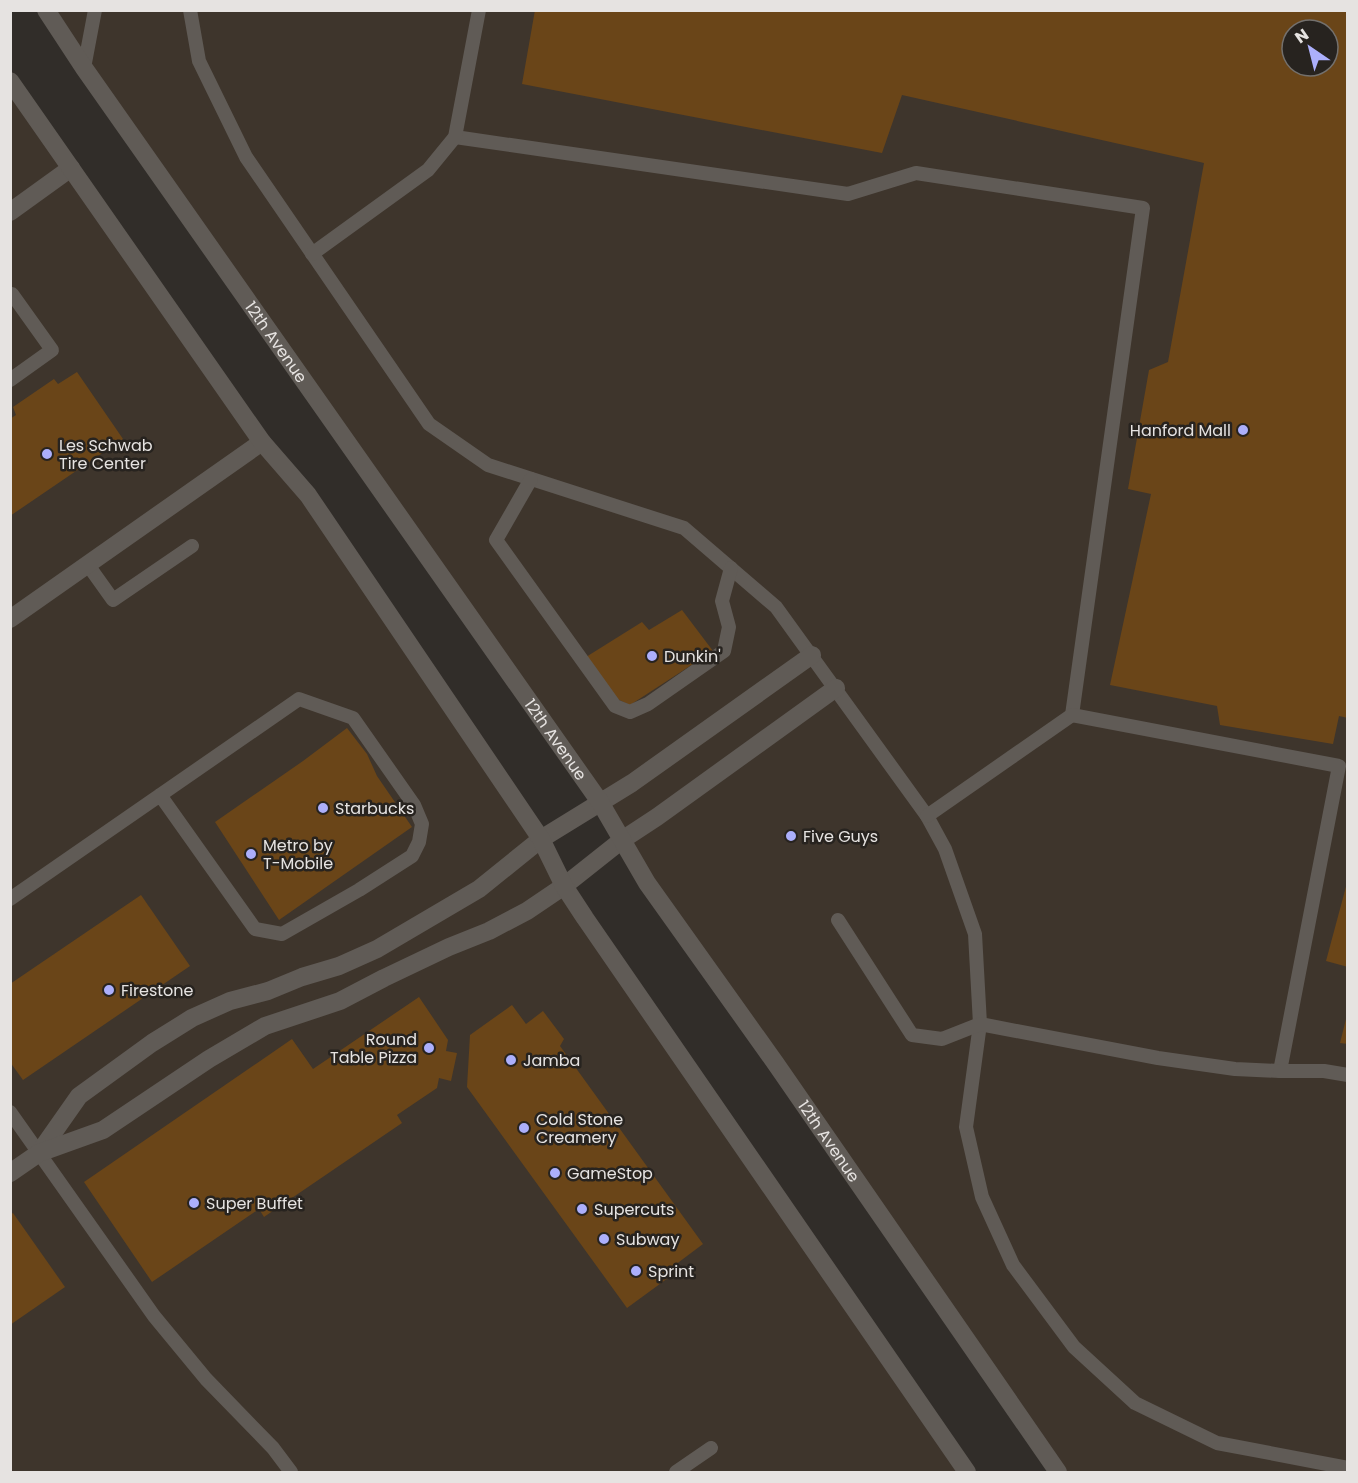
<svg xmlns="http://www.w3.org/2000/svg" width="1358" height="1483" viewBox="0 0 1358 1483" font-family="Poppins,sans-serif">
	<rect width="100%" height="100%" fill="#312d29"/>
	<g fill="#3e352c" fill-rule="evenodd">
		<path d="M46 11H1347V1472H1058ZM1292 30H1328V66H1292Z"/>
		<polygon points="10,81 262,442 967,1472 11,1472"/>
	</g>
	<g fill="#6a4518" fill-rule="evenodd">
		<path d="M535 10H1348V718L1339 716 1333 744 1220 725 1217 706 1110 685 1151 494 1128 489 1149 370 1168 362 1204 163 902 95 882 153 522 84ZM1292 30H1328V66H1292Z"/>
		<polygon points="77,372 123,439 10,516 10,419 16,415 13,407 54,379 58,384"/>
		<polygon points="682,610 713,651 630,705 615,698 586,657 642,622 649,630"/>
		<polygon points="347,728 367,754 377,776 412,827 279,920 215,822 303,761"/>
		<polygon points="1347,883 1348,883 1348,967 1326,961"/>
		<polygon points="141,895 190,966 23,1080 10,1062 10,984"/>
		<polygon points="419,997 448,1040 446,1051 457,1053 451,1081 439,1078 437,1088 397,1115 402,1123 264,1217 259,1209 152,1282 84,1182 292,1039 313,1069"/>
		<polygon points="512,1005 526,1024 543,1011 564,1039 560,1046 703,1244 675,1265 679,1270 627,1308 467,1087 470,1035"/>
		<polygon points="1347,1015 1348,1015 1348,1044 1340,1043"/>
		<polygon points="13,1213 65,1287 10,1325 10,1215"/>
	</g>
	<g fill="none" stroke-linecap="round" stroke-linejoin="round">
		<g stroke="#605b56" stroke-width="14">
			<polyline points="190,10 199,61 246,157 429,424 488,465 684,528 776,607 927,816 945,849 975,934 980,1024 966,1127 982,1197 1013,1265 1074,1347 1135,1403 1217,1443 1348,1468"/>
			<polyline points="84,68 95,10"/>
			<polyline points="455,137 848,194 916,173 1143,208 1072,715"/>
			<polyline points="312,254 428,170 455,137 479,10"/>
			<polyline points="10,294 12,294 52,350 10,380"/>
			<polyline points="531,479 496,540 615,706 630,712 648,704 724,651 729,627 722,601 731,568"/>
			<polyline points="88,565 113,600 192,546"/>
			<polyline points="10,899 299,699 353,718 414,805 422,824 419,842 412,856 359,890 282,934 255,929 160,795"/>
			<polyline points="838,920 912,1035 942,1039 980,1024 1158,1058 1235,1069 1280,1071 1339,766 1072,715 927,816"/>
			<polyline points="1280,1071 1324,1071 1348,1075"/>
			<polyline points="10,1112 154,1316 206,1379 273,1448 291,1472"/>
			<polyline points="676,1472 711,1448"/>
		</g>
		<g stroke="#605b56" stroke-width="18">
			<polyline points="10,212 71,168"/>
			<polyline points="10,619 262,442"/>
			<polyline points="39,1153 79,1096 152,1043 192,1018 230,1001 268,991 302,977 339,966 377,949 479,889 541,839 632,783 812,655"/>
			<polyline points="10,1173 39,1153 103,1130 209,1059 265,1026 340,1001 384,978 449,947 489,931 527,911 564,886 622,840 657,817 836,688"/>
		</g>
		<g stroke="#605b56" stroke-width="18">
			<path id="s1" d="M46 10 84 68 600 802 647 883 776 1064 1058 1472"/>
			<polyline points="10,81 262,442 308,495 541,839 564,886 585,918 967,1472"/>
		</g>
	</g>
	<g fill="#acaffb" stroke="#27231f" stroke-width="2">
		<circle cx="1243" cy="430" r="6"/>
		<circle cx="47" cy="454" r="6"/>
		<circle cx="652" cy="656" r="6"/>
		<circle cx="323" cy="808" r="6"/>
		<circle cx="791" cy="836" r="6"/>
		<circle cx="251" cy="854" r="6"/>
		<circle cx="109" cy="990" r="6"/>
		<circle cx="429" cy="1048" r="6"/>
		<circle cx="511" cy="1060" r="6"/>
		<circle cx="524" cy="1128" r="6"/>
		<circle cx="555" cy="1173" r="6"/>
		<circle cx="194" cy="1203" r="6"/>
		<circle cx="582" cy="1209" r="6"/>
		<circle cx="604" cy="1239" r="6"/>
		<circle cx="636" cy="1271" r="6"/>
	</g>
	<g text-anchor="middle" stroke-width="5" stroke-linejoin="round" paint-order="stroke">
		<g font-size="16" fill="#e6e3e1" stroke="#27231f">
			<text dy="6" stroke="none"><textPath href="#s1" startOffset="404">12th Avenue</textPath></text>
			<text dy="6" stroke="none"><textPath href="#s1" startOffset="890">12th Avenue</textPath></text>
			<text dy="6" stroke="none"><textPath href="#s1" startOffset="1376">12th Avenue</textPath></text>
		</g>
		<g font-size="16" fill="#e6e3e1" stroke="#27231f" text-anchor="start">
			<text x="1231" y="436" text-anchor="end">Hanford Mall</text>
			<text x="59" y="451">Les Schwab<tspan x="59" dy="18">Tire Center</tspan></text>
			<text x="664" y="662">Dunkin'</text>
			<text x="335" y="814">Starbucks</text>
			<text x="803" y="842">Five Guys</text>
			<text x="263" y="851">Metro by<tspan x="263" dy="18">T-Mobile</tspan></text>
			<text x="121" y="996">Firestone</text>
			<text x="417" y="1045" text-anchor="end">Round<tspan x="417" dy="18">Table Pizza</tspan></text>
			<text x="523" y="1066">Jamba</text>
			<text x="536" y="1125">Cold Stone<tspan x="536" dy="18">Creamery</tspan></text>
			<text x="567" y="1179">GameStop</text>
			<text x="206" y="1209">Super Buffet</text>
			<text x="594" y="1215">Supercuts</text>
			<text x="616" y="1245">Subway</text>
			<text x="648" y="1277">Sprint</text>
		</g>
	</g>
	<rect width="1358" height="1483" fill="none" stroke="#e6e3e1" stroke-width="24"/>
	<g transform="translate(1310 48) rotate(325)"><circle r="28" fill="#27231f" stroke="#73706d" stroke-width="1.5"/>
	<path d="M0-4.5L10 22L0 15L-10 22Z" fill="#acaffb"/>
	<text y="-9" font-size="16" font-weight="bold" text-anchor="middle" fill="#e6e3e1">N</text>
	</g>
</svg>
